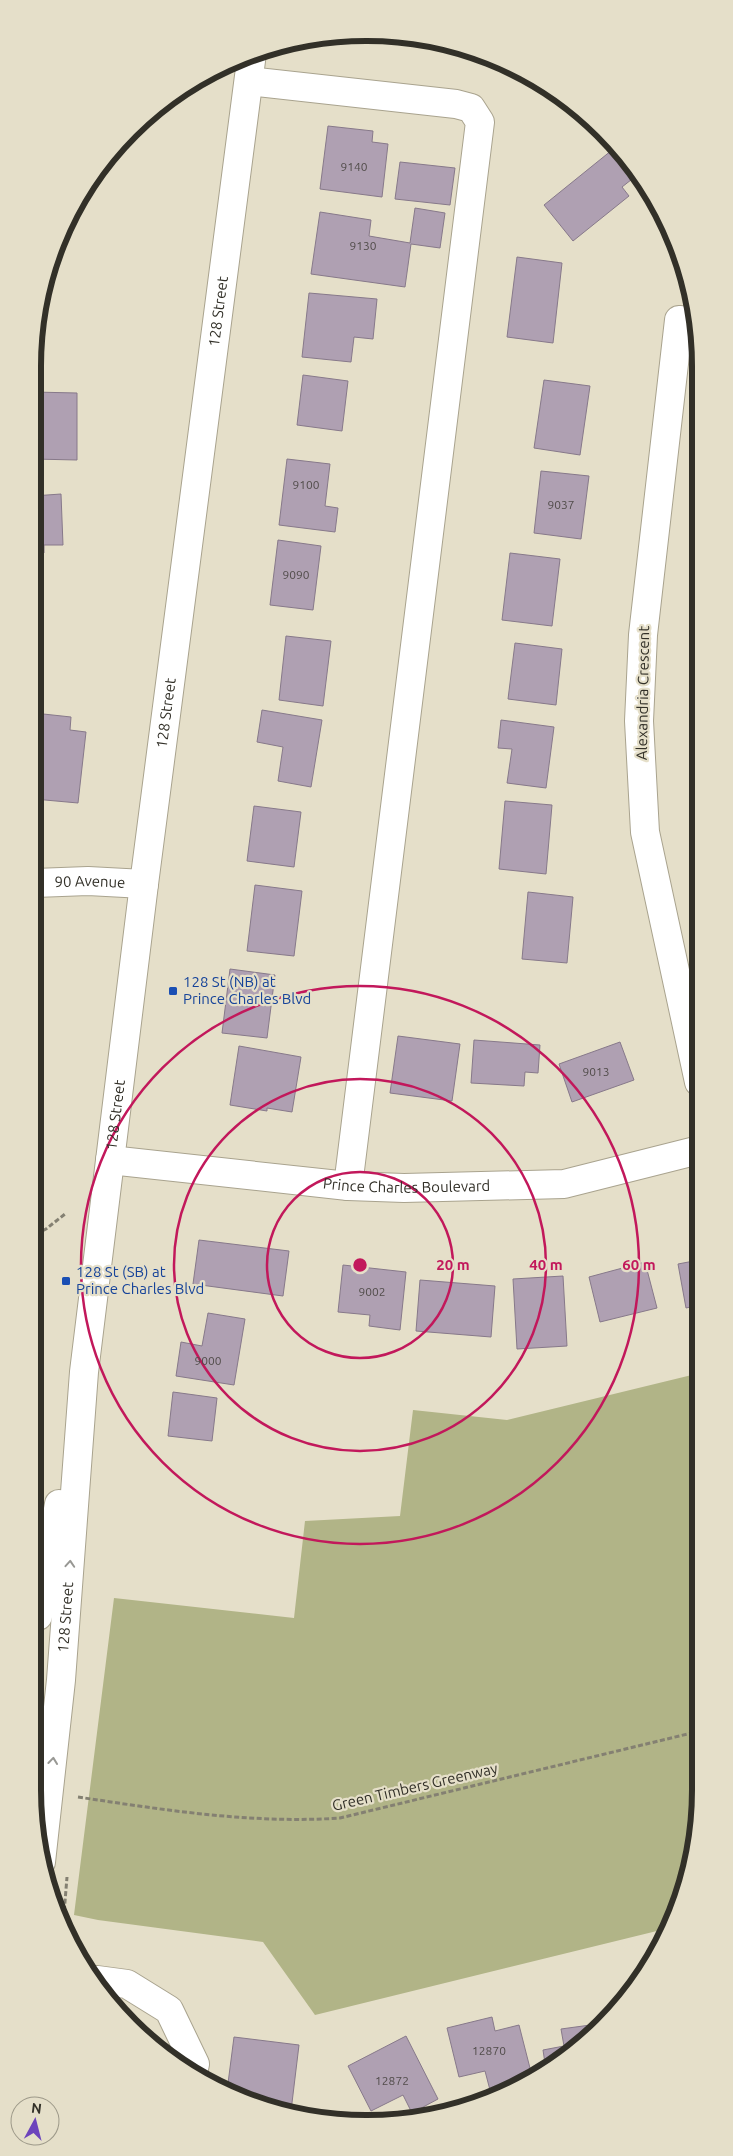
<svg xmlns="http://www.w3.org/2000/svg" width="733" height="2156" viewBox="0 0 733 2156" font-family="Ubuntu,sans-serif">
	<rect width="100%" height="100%" fill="#e5dfc9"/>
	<polygon fill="#b1b487" points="700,1373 700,1789 689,1876 665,1929 315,2015 263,1942 98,1920 74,1915 114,1598 294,1618 305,1521 400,1516 413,1410 507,1420"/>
	<g fill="#afa0b2" stroke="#87798a">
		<polygon points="328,126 373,131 372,142 388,144 382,197 320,189"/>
		<polygon points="617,146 636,176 622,187 629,196 573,241 544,205"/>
		<polygon points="400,162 455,168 450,205 395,199"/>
		<polygon points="415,208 445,213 440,248 411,244 405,287 311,274 320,212 371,220 369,236 410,243"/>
		<polygon points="517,257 562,263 553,343 507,337"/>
		<polygon points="309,293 377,299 373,339 354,337 351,362 302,357"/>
		<polygon points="303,375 348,381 342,431 297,425"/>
		<polygon points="544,380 590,386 580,455 534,448"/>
		<polygon points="33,392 77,393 77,460 33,459"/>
		<polygon points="287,459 330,464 325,506 338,508 335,532 279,525"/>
		<polygon points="541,471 589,476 581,539 534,533"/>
		<polygon points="61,494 63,545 44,545 44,553 33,553 33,496"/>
		<polygon points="278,540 321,546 313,610 270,605"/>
		<polygon points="510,553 560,559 552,626 502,620"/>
		<polygon points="286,636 331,641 323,706 279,700"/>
		<polygon points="515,643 562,649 556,705 508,699"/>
		<polygon points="262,710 322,720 311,787 278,781 283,747 257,742"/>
		<polygon points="34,713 71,717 70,730 86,732 78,803 34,799"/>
		<polygon points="501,720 554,727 546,788 507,783 512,749 498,748"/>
		<polygon points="505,801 552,805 546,874 499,869"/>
		<polygon points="254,806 301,812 294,867 247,861"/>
		<polygon points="255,885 302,891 294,956 247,951"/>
		<polygon points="528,892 573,897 567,963 522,959"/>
		<polygon points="35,965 38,965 43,1009 35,1010"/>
		<polygon points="230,969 275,975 267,1038 222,1033"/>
		<polygon points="398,1036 460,1044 452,1101 390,1093"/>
		<polygon points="474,1040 540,1045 538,1073 525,1072 524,1086 471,1083"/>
		<polygon points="620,1042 634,1080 572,1102 559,1064"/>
		<polygon points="239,1046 301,1057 292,1112 267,1108 267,1111 230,1105"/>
		<polygon points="199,1240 289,1251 283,1296 193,1284"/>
		<polygon points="699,1260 700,1305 686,1308 678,1264"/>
		<polygon points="645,1262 657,1308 600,1322 589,1277"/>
		<polygon points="343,1265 406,1272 400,1330 369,1326 370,1315 338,1312"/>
		<polygon points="563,1276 567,1346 517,1349 513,1279"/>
		<polygon points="420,1280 495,1286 491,1337 416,1331"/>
		<polygon points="208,1313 245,1319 234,1385 176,1376 181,1342 202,1346"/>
		<polygon points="173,1392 217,1398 212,1441 168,1436"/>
		<polygon points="492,2017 495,2031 519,2025 532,2076 515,2084 490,2090 485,2071 459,2077 447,2028"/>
		<polygon points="605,2023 552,2067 546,2070 543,2050 564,2046 561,2029"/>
		<polygon points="406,2036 438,2099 412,2113 403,2095 371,2111 348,2066"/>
		<polygon points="234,2037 299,2045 291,2111 227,2091"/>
	</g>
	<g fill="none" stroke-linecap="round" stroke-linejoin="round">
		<defs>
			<g id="minor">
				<polyline points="249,81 456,104 471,108 480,122 348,1186"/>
				<polyline points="697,322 679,320 643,635 639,721 645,832 699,1082"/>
				<path id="s1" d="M35 883 88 881 144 884"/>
				<path id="s2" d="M110 1160 348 1186 404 1188 564 1184 699 1150"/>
				<polyline points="97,1980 127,1984 169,2010 195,2064 193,2073"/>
			</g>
			<g id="major">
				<polyline points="38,1616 59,1504"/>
				<path id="s3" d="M41 1862 61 1680 84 1372 144 884 252 53"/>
			</g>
		</defs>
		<use href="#minor" stroke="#a9a38e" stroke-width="30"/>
		<use href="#major" stroke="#a9a38e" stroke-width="30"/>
		<g stroke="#848072" stroke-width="3" stroke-dasharray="5 2.5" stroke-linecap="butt">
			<polyline points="36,1234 46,1229 65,1214"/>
			<path d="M78 1797C164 1810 253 1824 340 1818L700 1731"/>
			<polyline points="63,1926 67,1877"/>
		</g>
		<use href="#minor" stroke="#fff" stroke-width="28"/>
		<use href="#major" stroke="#fff" stroke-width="28"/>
	</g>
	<defs><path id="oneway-chevron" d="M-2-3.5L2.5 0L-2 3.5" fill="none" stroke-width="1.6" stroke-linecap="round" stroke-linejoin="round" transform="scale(1.25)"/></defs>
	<g stroke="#989894">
		<use href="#oneway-chevron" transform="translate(70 1564) rotate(-86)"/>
		<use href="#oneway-chevron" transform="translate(53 1761) rotate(-84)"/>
	</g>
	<g fill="none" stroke="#c2185b" stroke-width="2.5">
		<circle cx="360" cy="1265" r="93"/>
		<circle cx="360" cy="1265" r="186"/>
		<circle cx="360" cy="1265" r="279"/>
	</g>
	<g fill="#1a4fb4" stroke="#e5dfc9" stroke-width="2">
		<rect x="168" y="986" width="10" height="10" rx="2.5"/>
		<rect x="61" y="1276" width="10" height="10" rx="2.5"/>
	</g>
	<g text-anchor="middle" stroke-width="4.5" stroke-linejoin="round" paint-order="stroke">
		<g font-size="12" fill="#514c4a">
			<text x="354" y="171">9140</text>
			<text x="363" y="250">9130</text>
			<text x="306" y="489">9100</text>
			<text x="561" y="509">9037</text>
			<text x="296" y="579">9090</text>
			<text x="596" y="1076">9013</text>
			<text x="372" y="1296">9002</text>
			<text x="208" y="1365">9000</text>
			<text x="489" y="2055">12870</text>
			<text x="392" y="2085">12872</text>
		</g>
		<g font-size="15" fill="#323028" stroke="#e5dfc9">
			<text dy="5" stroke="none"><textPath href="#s3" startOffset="1561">128 Street</textPath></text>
			<text transform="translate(643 693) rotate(-89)" y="5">Alexandria Crescent</text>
			<text dy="5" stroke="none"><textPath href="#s3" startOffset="1156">128 Street</textPath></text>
			<text dy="5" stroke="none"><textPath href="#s1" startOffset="55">90 Avenue</textPath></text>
			<text dy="5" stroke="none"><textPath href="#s3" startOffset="751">128 Street</textPath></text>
			<text dy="5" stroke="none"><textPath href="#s2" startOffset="298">Prince Charles Boulevard</textPath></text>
			<text dy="5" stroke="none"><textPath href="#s3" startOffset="246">128 Street</textPath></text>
			<text transform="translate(415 1787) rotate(-13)" y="5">Green Timbers Greenway</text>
		</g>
		<g font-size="15" fill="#164399" stroke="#e5dfc9" text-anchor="start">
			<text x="183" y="987">128 St (NB) at<tspan x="183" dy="17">Prince Charles Blvd</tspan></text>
			<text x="76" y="1277">128 St (SB) at<tspan x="76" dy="17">Prince Charles Blvd</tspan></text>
		</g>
	</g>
	<path d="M0 0H733V2156H0ZM366 41H367A325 325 0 0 1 692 366V1790A325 325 0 0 1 367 2115H366A325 325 0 0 1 41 1790V366A325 325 0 0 1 366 41Z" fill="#e5dfc9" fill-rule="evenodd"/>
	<path fill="none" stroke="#323028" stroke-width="6" d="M366 41H367A325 325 0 0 1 692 366V1790A325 325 0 0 1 367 2115H366A325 325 0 0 1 41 1790V366A325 325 0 0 1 366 41Z"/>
	<circle cx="360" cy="1265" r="8" fill="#c2185b" stroke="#e5dfc9" stroke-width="2.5"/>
	<g font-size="15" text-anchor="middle" font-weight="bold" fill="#c2185b" stroke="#e5dfc9" stroke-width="4.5" stroke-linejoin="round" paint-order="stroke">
		<text x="453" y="1270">20 m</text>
		<text x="546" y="1270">40 m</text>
		<text x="639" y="1270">60 m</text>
	</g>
	<g transform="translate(35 2121) rotate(7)"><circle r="24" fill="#e5dfc9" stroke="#9d9989"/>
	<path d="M0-4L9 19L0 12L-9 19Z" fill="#6d44bc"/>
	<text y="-8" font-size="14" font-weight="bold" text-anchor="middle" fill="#323028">N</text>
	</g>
</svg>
